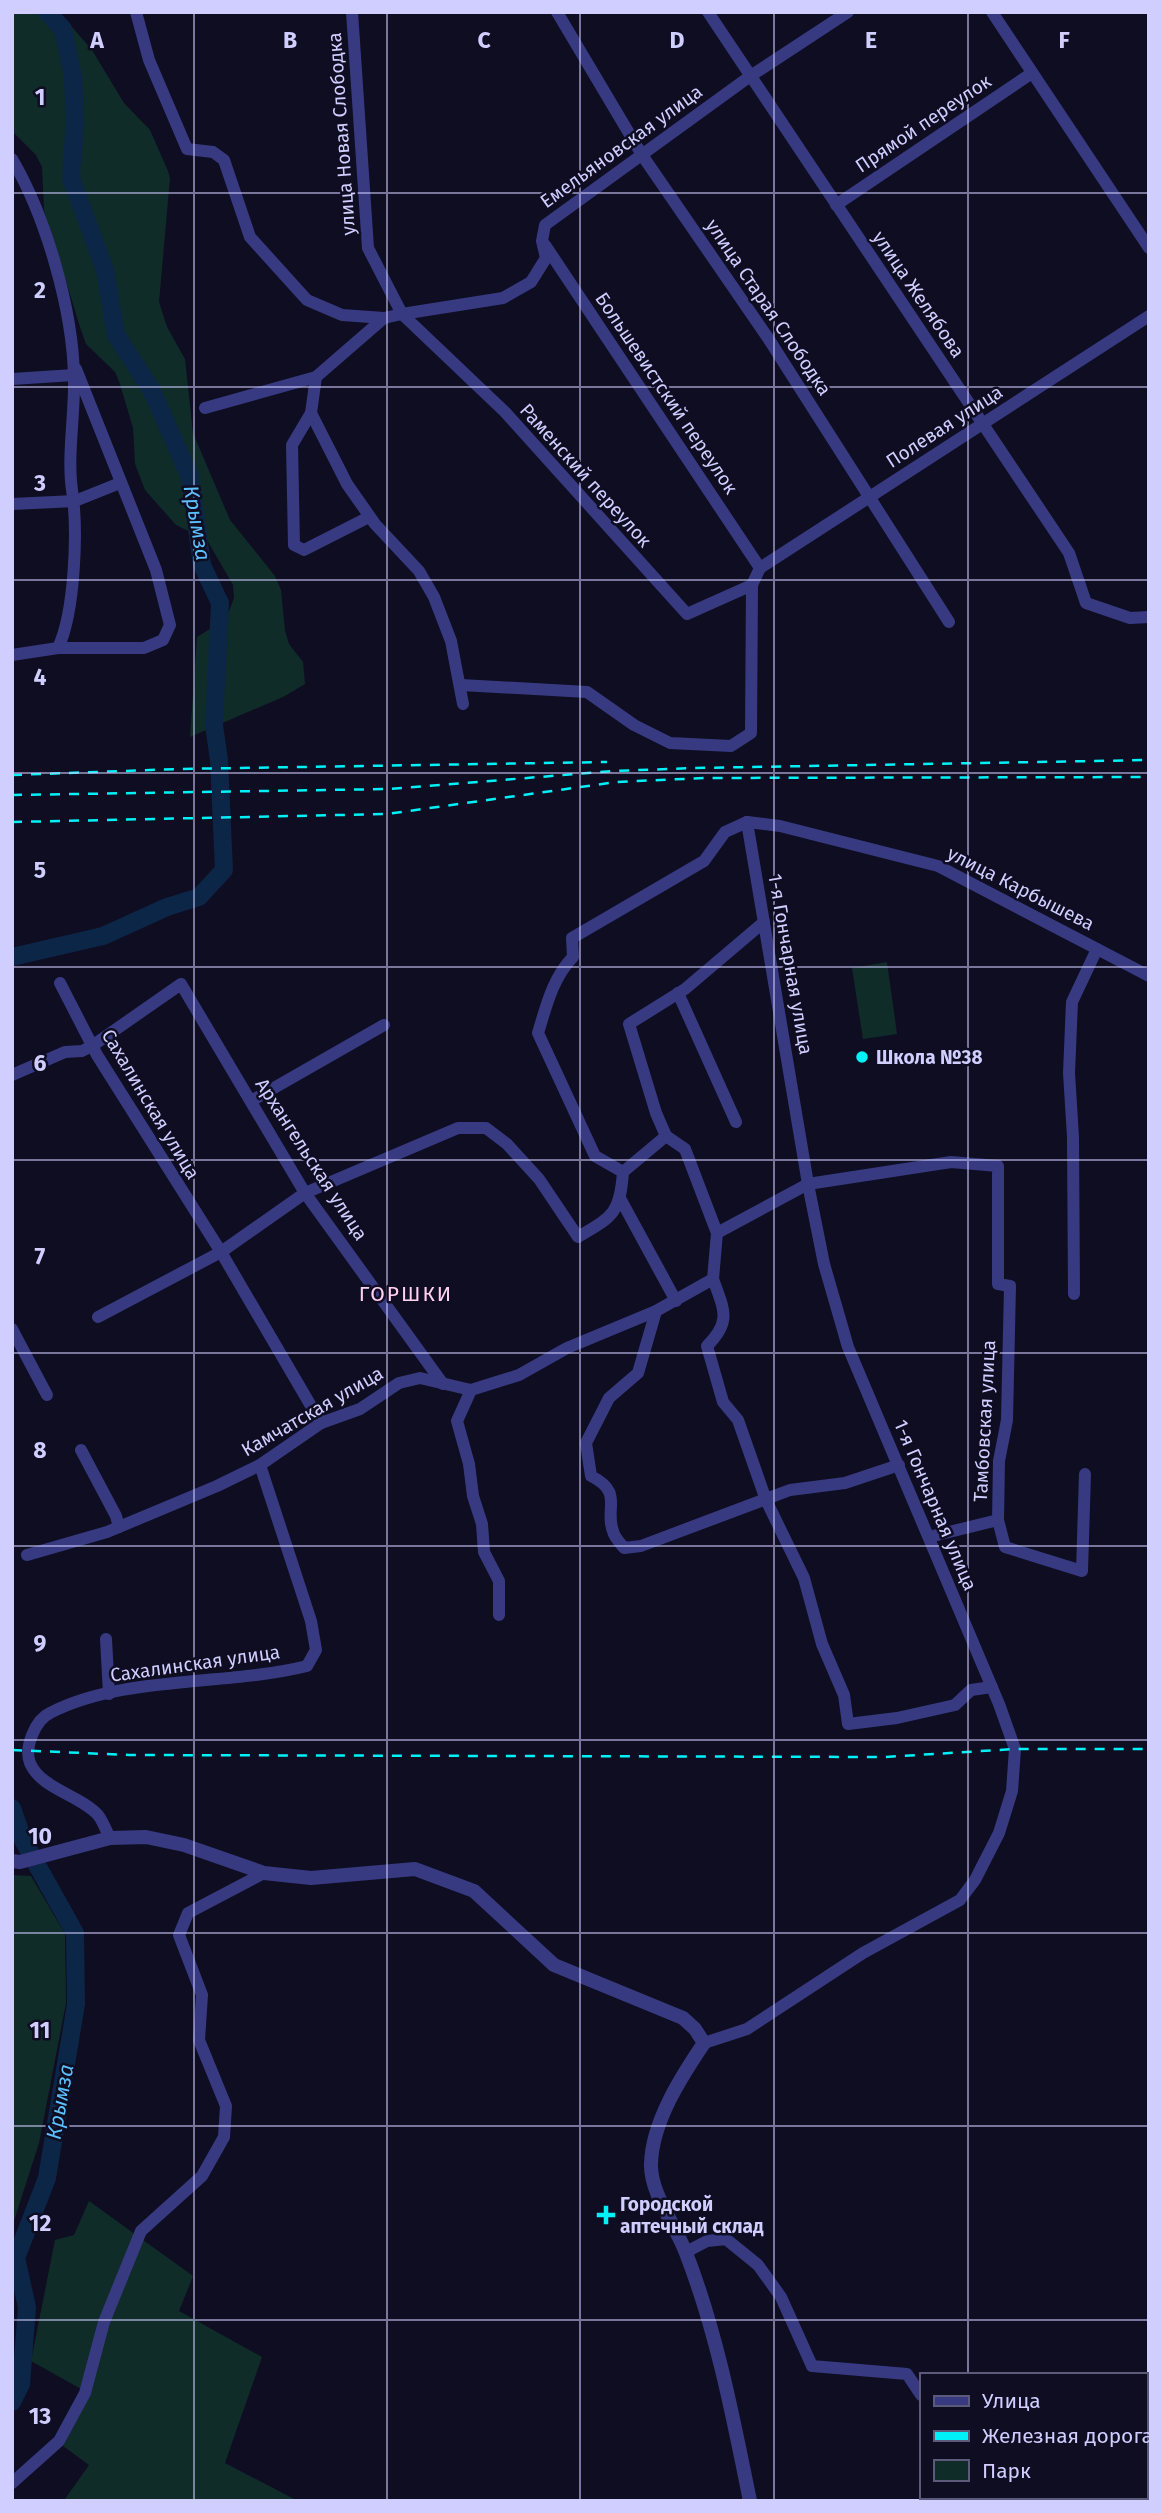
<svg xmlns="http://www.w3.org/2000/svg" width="1161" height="2513" viewBox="0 0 1161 2513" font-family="'Fira Sans',sans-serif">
	<rect width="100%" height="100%" fill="#0f0d22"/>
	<g fill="#102c29">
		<polygon points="12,12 59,12 92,50 124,103 150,130 168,171 170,178 159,302 167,327 185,359 193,433 230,520 275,576 281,590 285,631 289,644 303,662 305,684 283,697 190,737 197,637 226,619 234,598 233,585 207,540 176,525 145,490 135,464 133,428 120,384 115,372 86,344 80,327 44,210 42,167 36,155 12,131"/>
		<polygon points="887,962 897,1034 863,1039 852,968"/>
		<polygon points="12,1875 31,1876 65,1934 66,2003 39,2143 12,2227"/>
		<polygon points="89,2201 193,2276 179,2311 262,2357 225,2463 298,2501 65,2499 89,2465 63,2446 90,2394 31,2361 55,2240 74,2235"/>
	</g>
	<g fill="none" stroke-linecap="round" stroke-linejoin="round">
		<g stroke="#0c2647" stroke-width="18">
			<polyline points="12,957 103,936 167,907 199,897 224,870 219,760 214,725 220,603 202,565 190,477 151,389 116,335 105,270 71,178 75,122 73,76 63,29 47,12"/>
			<polyline points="12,1808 23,1840 75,1933 76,2004 47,2178 16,2258 27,2307 21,2384 12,2402"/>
		</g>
		<g stroke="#373a81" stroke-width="12">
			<polyline points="136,12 149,60 187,149 213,152 224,160 250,237 307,300 342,315 384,318"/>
			<polyline points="557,12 642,155 768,338 949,622"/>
			<polyline points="708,12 1069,553 1086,603 1130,618 1149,617"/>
			<polyline points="992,12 1149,248"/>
			<path d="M12 159C46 217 73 310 74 378 75 413 67 456 72 490 78 530 75 612 58 648"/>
			<polyline points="836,205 1032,73"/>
			<polyline points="545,245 760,568"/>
			<polyline points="402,314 503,298 531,282 546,258 542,241 545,225 749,77 848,12"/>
			<polyline points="402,314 505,412 687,614 752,585"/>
			<polyline points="316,377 311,413 347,484 375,524 419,571 434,597 451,641 463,704"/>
			<polyline points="12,379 74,375"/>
			<polyline points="205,408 316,377 384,318 402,314 368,248 352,12"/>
			<polyline points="311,413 292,445 294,545 304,550 369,517"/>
			<polyline points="12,504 75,501 120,483"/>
			<polyline points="760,568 1149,316"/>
			<polyline points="12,655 58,648 144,648 163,640 170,625 156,570 76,369"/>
			<polyline points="461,685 587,692 634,725 670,743 731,746 751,733 752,585 760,568"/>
			<polyline points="747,822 780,826 938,866 1149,976"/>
			<polyline points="60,983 97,1055 221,1252 321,1423"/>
			<polyline points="678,993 736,1122"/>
			<polyline points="12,1075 65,1052 82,1051 92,1046 181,984 305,1193 443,1384"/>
			<polyline points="251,1101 384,1025"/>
			<path d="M623 1172 595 1156 538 1033C546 1007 553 977 573 957L572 938 704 861 725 832 747 822"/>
			<polyline points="623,1172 666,1136"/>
			<polyline points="621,1200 676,1301"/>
			<polyline points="717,1233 808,1184 951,1162 998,1166 998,1284 1010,1286 1007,1420 999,1461 998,1520 1005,1547 1082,1571 1085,1474"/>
			<path d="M713 1279C724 1310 732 1321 707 1346L723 1402 738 1420 766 1500 804 1578 822 1644 844 1695 848 1724 897 1718 955 1705 971 1690 992 1687"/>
			<polyline points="1074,1294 1073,1137 1069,1073 1072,1002 1097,949"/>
			<path d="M656 1311 638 1373 609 1398 586 1443 591 1476C625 1493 603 1509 614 1534 616 1539 621 1544 624 1548L641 1546 790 1490 845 1483 899 1465"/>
			<path d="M98 1317 221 1252 305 1193 458 1128H486L507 1144 539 1179 578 1237C612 1217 620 1214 623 1172"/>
			<polyline points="12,1329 47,1395"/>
			<polyline points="471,1390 457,1421 469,1464 473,1496 482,1524 484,1552 499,1581 499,1615"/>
			<polyline points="81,1450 116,1516 119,1527"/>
			<polyline points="929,1537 998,1520"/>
			<polyline points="27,1555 107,1532 217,1486 260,1465 321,1423 360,1409 399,1383 420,1378 471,1390 519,1375 567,1348 656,1311 713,1279 717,1233 685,1149 666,1136 656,1113 629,1024 685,989 764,922"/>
			<polyline points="106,1639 109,1694"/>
			<path d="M110 1838C106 1831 103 1821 98 1815 80 1795 41 1789 30 1763 24 1748 35 1720 50 1713 123 1675 227 1686 307 1666L316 1650 311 1621 260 1465"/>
			<polyline points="704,2043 747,2029 863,1953 960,1900 975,1880 999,1833 1012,1791 1015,1749 999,1704 848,1347 824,1264 808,1184 747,822"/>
			<polyline points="686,2252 707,2241 726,2239 758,2265 781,2297 812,2366 907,2374 921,2395"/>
			<polyline points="12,2483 59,2441 85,2393 104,2322 141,2231 202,2176 224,2137 226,2106 199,2040 202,1995 179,1935 188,1913 264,1873"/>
			<polyline points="974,2501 975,2497"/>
		</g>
		<path stroke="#373a81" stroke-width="14" d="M12 1861 20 1862 110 1838 146 1837 184 1845 264 1873 311 1878 415 1869 474 1891 554 1965 683 2018 695 2029 704 2043C681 2077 652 2122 651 2164 650 2193 676 2226 686 2253 717 2333 733 2417 750 2501"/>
		<g stroke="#00f2f9" stroke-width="2.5" stroke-dasharray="10 9" stroke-linecap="butt">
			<polyline points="12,775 178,769 607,762"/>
			<polyline points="12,795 389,789 614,771 695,768 1149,760"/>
			<polyline points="12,822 387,814 616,782 705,778 1149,777"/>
			<polyline points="12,1750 129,1755 885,1757 1015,1749 1149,1749"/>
		</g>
	</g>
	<path fill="none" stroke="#d0ceff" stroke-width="2" stroke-opacity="0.55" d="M194 12V2501M387 12V2501M580 12V2501M774 12V2501M968 12V2375M12 193H1149M12 387H1149M12 580H1149M12 773H1149M12 967H1149M12 1160H1149M12 1353H1149M12 1546H1149M12 1740H1149M12 1933H1149M12 2126H1149M12 2320H1149M968 2497V2501"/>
	<g fill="#00f2f9" stroke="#0f0d22" stroke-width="2.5">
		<circle cx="862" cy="1057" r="7"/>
		<path d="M602.5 2204.5h7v7h7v7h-7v7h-7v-7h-7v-7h7z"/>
	</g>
	<g text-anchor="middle" stroke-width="5" stroke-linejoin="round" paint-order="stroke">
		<g font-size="19" fill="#d0ceff" stroke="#0f0d22">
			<text transform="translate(923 123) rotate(-34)" y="7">Прямой переулок</text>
			<text transform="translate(341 134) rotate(-94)" y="7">улица Новая Слободка</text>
			<text transform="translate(621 146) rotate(-36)" y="7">Емельяновская улица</text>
			<text transform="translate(919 294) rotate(56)" y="7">улица Желябова</text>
			<text transform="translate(769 307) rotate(56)" y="7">улица Старая Слободка</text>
			<text transform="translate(667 393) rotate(56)" y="7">Большевистский переулок</text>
			<text transform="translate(944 426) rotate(-33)" y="7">Полевая улица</text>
			<text transform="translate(586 475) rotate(48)" y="7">Раменский переулок</text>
			<text transform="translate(1021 888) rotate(27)" y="7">улица Карбышева</text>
			<text transform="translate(791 964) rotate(80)" y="7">1-я Гончарная улица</text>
			<text transform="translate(151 1104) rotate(59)" y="7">Сахалинская улица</text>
			<text transform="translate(312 1159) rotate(57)" y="7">Архангельская улица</text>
			<text transform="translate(312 1411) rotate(-30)" y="7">Камчатская улица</text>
			<text transform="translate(984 1421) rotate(-87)" y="7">Тамбовская улица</text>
			<text transform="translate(936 1505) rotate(67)" y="7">1-я Гончарная улица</text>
			<text transform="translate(195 1663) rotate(-8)" y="7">Сахалинская улица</text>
		</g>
		<g font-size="19" font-weight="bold" fill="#d0ceff" stroke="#0f0d22" text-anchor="start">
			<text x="876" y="1064">Школа №38</text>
			<text x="620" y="2211">Городской<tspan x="620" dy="22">аптечный склад</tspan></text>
		</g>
		<g font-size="21" font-style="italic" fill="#5cc0ff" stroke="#0f0d22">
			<text transform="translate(197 523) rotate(80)" y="7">Крымза</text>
			<text transform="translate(60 2102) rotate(-80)" y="7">Крымза</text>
		</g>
		<g font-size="21" letter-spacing="2" fill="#ffd0f1" stroke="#0f0d22">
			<text x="406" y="1301">ГОРШКИ</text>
		</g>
	</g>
	<g font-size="23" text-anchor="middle" font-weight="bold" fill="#d0ceff" stroke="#0f0d22" stroke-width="5" stroke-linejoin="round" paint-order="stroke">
		<text x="97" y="48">A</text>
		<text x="290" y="48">B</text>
		<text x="484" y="48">C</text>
		<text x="677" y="48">D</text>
		<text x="871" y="48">E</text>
		<text x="1064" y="48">F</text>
		<text x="40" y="105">1</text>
		<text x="40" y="298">2</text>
		<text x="40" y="491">3</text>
		<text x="40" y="685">4</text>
		<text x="40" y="878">5</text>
		<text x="40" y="1071">6</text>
		<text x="40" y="1264">7</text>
		<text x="40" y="1458">8</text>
		<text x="40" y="1651">9</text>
		<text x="40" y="1844">10</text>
		<text x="40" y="2038">11</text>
		<text x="40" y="2231">12</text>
		<text x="40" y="2424">13</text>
	</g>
	<rect width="1161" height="2513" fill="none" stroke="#d0ceff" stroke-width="28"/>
	<rect x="920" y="2373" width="228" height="126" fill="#0f0d22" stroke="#5c5a7a" stroke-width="2"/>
	<rect x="934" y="2396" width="35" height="10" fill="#373a81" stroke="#5c5a7a" stroke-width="2"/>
	<text x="982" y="2408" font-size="21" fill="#d0ceff">Улица</text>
	<rect x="934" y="2431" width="35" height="10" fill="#00f2f9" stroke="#5c5a7a" stroke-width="2"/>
	<text x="982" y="2443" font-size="21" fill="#d0ceff">Железная дорога</text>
	<rect x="934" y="2460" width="35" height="21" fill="#102c29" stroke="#5c5a7a" stroke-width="2"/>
	<text x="982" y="2478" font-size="21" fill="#d0ceff">Парк</text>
</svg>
